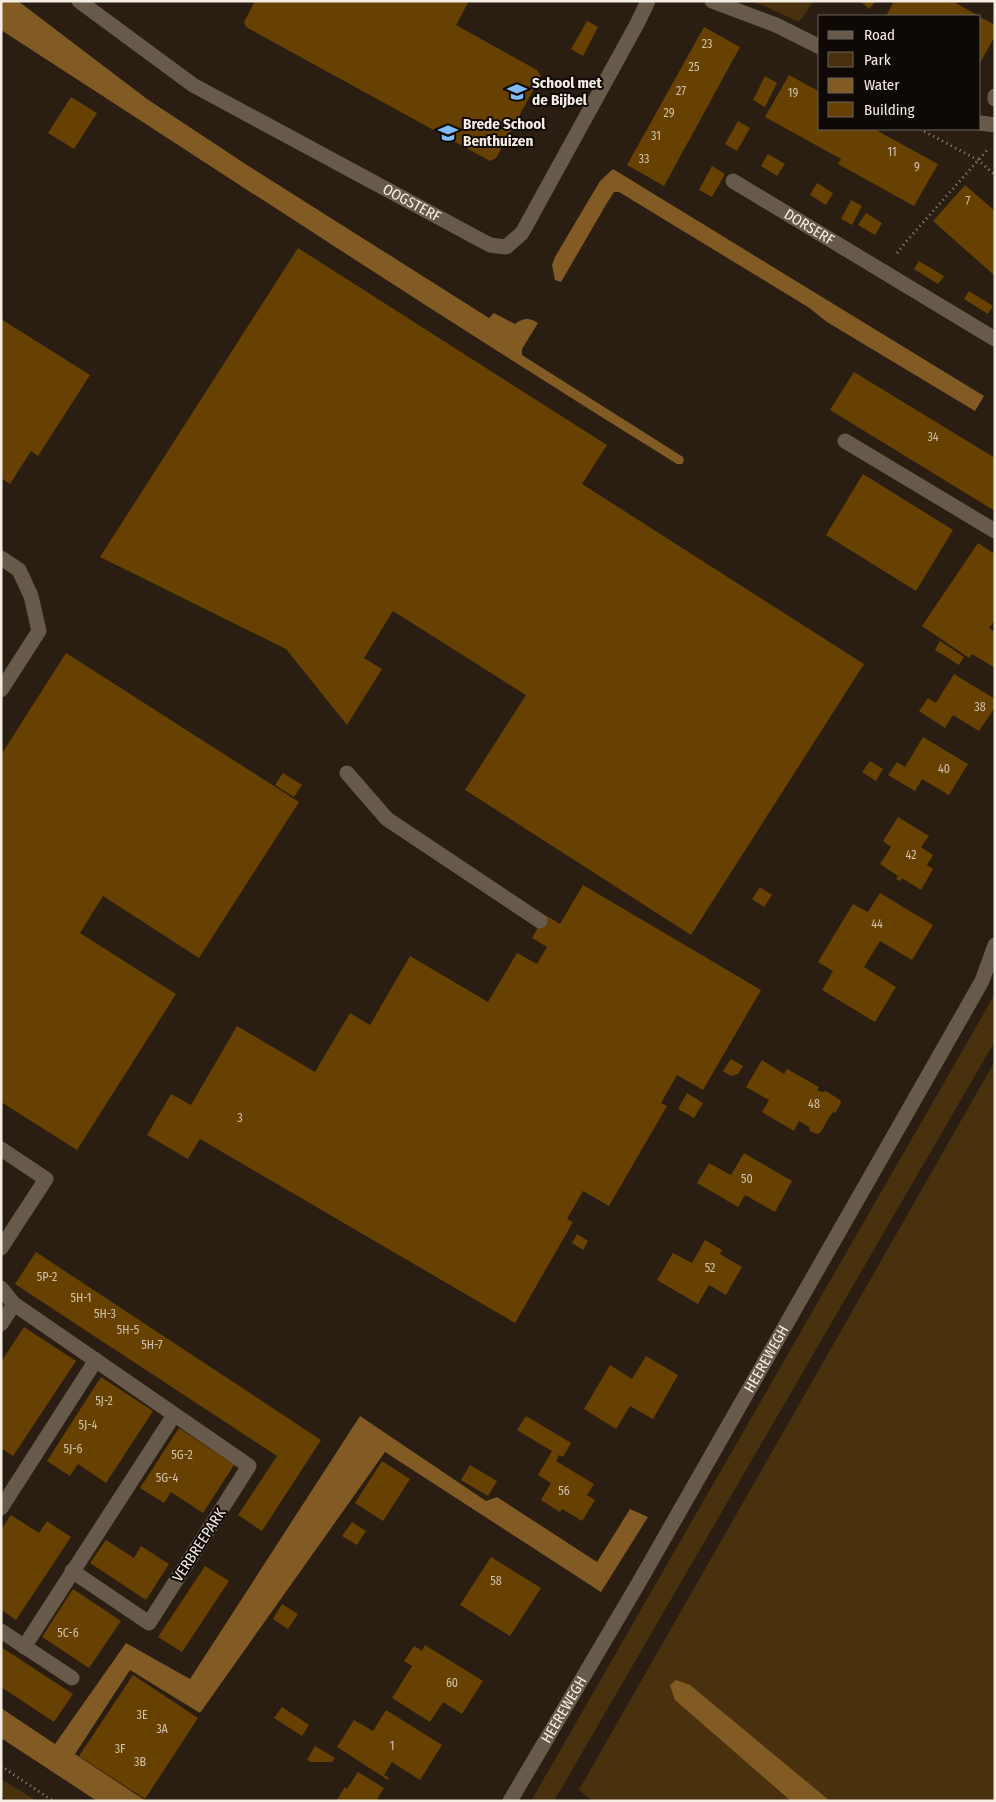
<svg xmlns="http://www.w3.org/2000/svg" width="996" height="1802" viewBox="0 0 996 1802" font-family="'Fira Sans Condensed',sans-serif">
	<rect width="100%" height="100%" fill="#291e11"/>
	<g fill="#4a310e">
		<polygon points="753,1 814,1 799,22"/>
		<polygon points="995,994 995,1041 554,1801 531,1801"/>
		<polygon points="995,1061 995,1801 593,1801 579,1790"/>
		<polygon points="1,1779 37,1801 6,1801 1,1794"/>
	</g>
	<g fill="#815a24">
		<path d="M1 1H18L147 99 247 165 489 318 494 313 515 324C523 318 529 317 538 323L522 349V355L683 457 684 461 682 464H677C450 323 226 176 1 30Z"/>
		<polygon points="613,169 984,396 975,411 827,322 808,307 619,192 614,192 607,203 561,282 555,280 552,265 555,257 600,181"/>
		<polygon points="360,1416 486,1501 497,1497 597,1562 630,1509 648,1517 601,1592 385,1452 200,1713 130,1670 75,1754 146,1801 97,1801 1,1738 1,1708 55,1744 126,1643 190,1679"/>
		<polygon points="676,1680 690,1685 830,1801 791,1801 675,1700 670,1685"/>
	</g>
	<g fill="#674102">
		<polygon points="255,1 469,1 456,25 537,70 541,76 496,158 490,161 246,27 244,22"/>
		<polygon points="860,1 876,1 869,9"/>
		<polygon points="894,1 952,1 979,16 886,16"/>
		<polygon points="980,17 995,25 995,36 980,63"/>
		<polygon points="587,21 598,27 583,56 571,49"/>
		<polygon points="704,27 740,47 664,186 627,165"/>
		<polygon points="789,75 820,92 820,129 874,129 938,164 914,206 838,164 841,159 765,117"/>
		<polygon points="765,76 777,83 765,107 753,100"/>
		<polygon points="71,97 97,113 74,149 48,133"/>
		<polygon points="738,121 750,128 737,151 725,144"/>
		<polygon points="768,154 785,164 777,176 761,166"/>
		<polygon points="712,166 725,174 712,197 699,190"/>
		<polygon points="817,183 833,193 826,205 810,195"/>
		<polygon points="965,185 995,211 995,276 933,221"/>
		<polygon points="851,200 862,206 852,225 841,219"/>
		<polygon points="866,213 882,223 875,235 858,225"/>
		<polygon points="298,248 607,445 582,484 864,664 691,935 465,790 526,695 393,611 364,658 382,669 347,725 286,649 100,557"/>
		<polygon points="919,261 944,276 938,284 914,269"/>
		<polygon points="969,291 993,306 988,314 964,299"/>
		<polygon points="1,319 90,375 38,456 31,451 10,484 1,478"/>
		<polygon points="854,372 995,458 995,511 830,410"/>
		<polygon points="863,474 953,530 916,591 826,535"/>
		<polygon points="978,543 995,554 995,620 989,628 995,632 995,668 972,654 969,658 922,626"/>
		<polygon points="940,641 964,657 959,665 935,650"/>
		<polygon points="66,653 299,802 199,958 103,896 80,933 176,994 77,1150 1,1102 1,755"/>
		<polygon points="954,674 995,699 995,707 979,731 953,715 945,728 919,711 928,698 936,703"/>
		<polygon points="923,737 968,764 949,795 922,779 915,791 888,775 897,762 905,767"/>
		<polygon points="870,761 883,769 876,781 862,772"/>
		<polygon points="283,773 302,785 294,797 275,785"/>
		<polygon points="898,817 929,836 921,847 933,855 927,865 933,869 921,890 902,878 901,881 896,879 898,876 880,864 891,847 883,841"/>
		<polygon points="583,885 761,990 703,1090 677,1075 661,1103 667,1106 609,1206 583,1191 567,1219 573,1222 515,1323 200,1139 188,1159 147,1135 171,1094 191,1105 237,1026 315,1072 350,1013 370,1025 410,956 488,1002 517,953 537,964 547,947 532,938 545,915 560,924"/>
		<polygon points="760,887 772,895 764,907 752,899"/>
		<polygon points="880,893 933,925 912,960 880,941 864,967 896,987 875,1022 822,990 833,971 818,962 853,904 868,912"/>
		<polygon points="731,1059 743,1066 738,1074 731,1076 723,1071"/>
		<polygon points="762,1060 784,1074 787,1069 819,1087 817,1090 822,1092 826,1091 840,1100 841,1103 836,1112 832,1113 820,1133 816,1134 810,1131 809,1127 799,1121 794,1131 762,1112 769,1100 746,1087"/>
		<polygon points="687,1093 703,1103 694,1118 678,1109"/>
		<polygon points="744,1153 792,1181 775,1212 745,1195 738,1207 697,1183 709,1163 731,1175"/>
		<polygon points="577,1234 588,1241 583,1250 572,1243"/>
		<polygon points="705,1240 722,1250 720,1254 742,1267 726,1295 709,1285 698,1304 657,1280 673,1253 692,1263"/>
		<polygon points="36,1252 321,1440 262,1531 238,1515 277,1456 15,1284"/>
		<polygon points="24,1327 76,1361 13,1456 1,1448 1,1362"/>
		<polygon points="646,1356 678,1375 653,1419 630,1406 616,1429 584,1409 610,1365 632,1379"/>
		<polygon points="101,1377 153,1411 106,1483 78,1464 70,1476 47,1461"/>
		<polygon points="526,1416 571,1443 563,1457 559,1455 556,1461 594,1484 587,1495 595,1500 582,1521 562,1509 560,1512 541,1500 551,1483 538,1475 552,1451 517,1430"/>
		<polygon points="179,1428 234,1465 203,1513 171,1492 164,1503 140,1488"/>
		<polygon points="382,1461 410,1479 383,1521 355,1503"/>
		<polygon points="470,1465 497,1481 488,1496 461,1480"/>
		<polygon points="11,1515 39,1533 47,1521 71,1537 16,1620 1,1610 1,1530"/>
		<polygon points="352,1522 366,1531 357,1545 342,1536"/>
		<polygon points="106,1540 134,1558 141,1546 169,1564 146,1600 90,1563"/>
		<polygon points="491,1557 541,1588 510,1636 460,1605"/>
		<polygon points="205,1566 229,1581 182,1652 158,1637"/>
		<polygon points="73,1589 121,1621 89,1668 42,1637"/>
		<polygon points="282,1604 298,1614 288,1629 273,1619"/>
		<polygon points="425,1645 483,1681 462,1714 443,1702 430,1722 392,1698 412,1666 404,1661 414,1646 422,1651"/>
		<polygon points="1,1647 73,1694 54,1722 1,1687"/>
		<polygon points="133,1675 198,1718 145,1799 79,1756"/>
		<polygon points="282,1707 309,1725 302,1736 274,1718"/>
		<polygon points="386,1710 442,1745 420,1780 392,1762 384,1775 389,1778 388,1780 337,1747 354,1720 373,1731"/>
		<polygon points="315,1746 335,1758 332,1762 311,1762 307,1760"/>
		<polygon points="358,1772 384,1788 376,1801 336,1801 345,1787 347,1789"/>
	</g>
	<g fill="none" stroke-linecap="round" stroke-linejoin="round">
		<g stroke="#92897e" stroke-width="3" stroke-dasharray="1 4" stroke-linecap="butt">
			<polyline points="920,129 978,160 995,175"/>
			<polyline points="897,253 905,243 988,149"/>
			<polyline points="1,1766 53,1801"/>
		</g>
		<g stroke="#675a4b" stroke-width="15">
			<path id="s1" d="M79 1 193 85 490 245 506 247 522 233 637 24 648 1"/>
			<polyline points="712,1 776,25 820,47"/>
			<polyline points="995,96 995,99"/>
			<polyline points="980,123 995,125"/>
			<path id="s2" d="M733 181 995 339"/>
			<polyline points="845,441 995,531"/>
			<polyline points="1,558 19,570 31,596 39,631 1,690"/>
			<polyline points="347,773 387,819 540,921"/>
			<polyline points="1,1149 46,1179 1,1248"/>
			<polyline points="1,1288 14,1304 1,1324"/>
			<polyline points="14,1304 249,1466 149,1623 72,1571"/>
			<polyline points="1,1508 96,1360"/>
			<polyline points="1,1631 72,1678"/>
			<polyline points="24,1647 174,1415"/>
			<path id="s3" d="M510 1801 638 1584 933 1067 982 981 995 945"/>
		</g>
	</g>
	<defs>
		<symbol id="school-bare" viewBox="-9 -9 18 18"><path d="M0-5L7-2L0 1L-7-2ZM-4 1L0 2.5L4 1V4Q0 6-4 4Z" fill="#83bcfb" stroke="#0e0904" stroke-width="2.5" paint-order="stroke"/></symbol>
	</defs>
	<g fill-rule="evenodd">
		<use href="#school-bare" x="503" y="78" width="28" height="28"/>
		<use href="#school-bare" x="434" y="119" width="28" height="28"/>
	</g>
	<g text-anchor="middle" stroke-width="4" stroke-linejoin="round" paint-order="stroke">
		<g font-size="12" fill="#d1c2ac">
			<text x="707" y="48">23</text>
			<text x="694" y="71">25</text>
			<text x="681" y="95">27</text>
			<text x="793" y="97">19</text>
			<text x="669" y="117">29</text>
			<text x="656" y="140">31</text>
			<text x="892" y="156">11</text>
			<text x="644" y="163">33</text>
			<text x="917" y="171">9</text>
			<text x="968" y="205">7</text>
			<text x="933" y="441">34</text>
			<text x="980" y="711">38</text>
			<text x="944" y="773">40</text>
			<text x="911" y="859">42</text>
			<text x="877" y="928">44</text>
			<text x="814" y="1108">48</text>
			<text x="240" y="1122">3</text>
			<text x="747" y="1183">50</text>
			<text x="710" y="1272">52</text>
			<text x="47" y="1281">5P-2</text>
			<text x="81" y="1302">5H-1</text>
			<text x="105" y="1318">5H-3</text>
			<text x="128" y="1334">5H-5</text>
			<text x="152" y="1349">5H-7</text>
			<text x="104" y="1405">5J-2</text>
			<text x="88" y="1429">5J-4</text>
			<text x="73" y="1453">5J-6</text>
			<text x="182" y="1459">5G-2</text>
			<text x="167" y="1482">5G-4</text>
			<text x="564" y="1495">56</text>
			<text x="496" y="1585">58</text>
			<text x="68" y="1637">5C-6</text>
			<text x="452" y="1687">60</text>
			<text x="142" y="1719">3E</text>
			<text x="162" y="1733">3A</text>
			<text x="392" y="1750">1</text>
			<text x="120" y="1753">3F</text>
			<text x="140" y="1766">3B</text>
		</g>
		<g font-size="15" font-weight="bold" fill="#f4ede4" stroke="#0e0904" text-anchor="start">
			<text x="532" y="88">School met<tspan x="532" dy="17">de Bijbel</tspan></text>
			<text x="463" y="129">Brede School<tspan x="463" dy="17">Benthuizen</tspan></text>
		</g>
		<g font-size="15" fill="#f4ede4" stroke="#0e0904">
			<text dy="5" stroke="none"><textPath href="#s1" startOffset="390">OOGSTERF</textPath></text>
			<text dy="5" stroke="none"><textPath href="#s2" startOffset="89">DORSERF</textPath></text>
			<text dy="5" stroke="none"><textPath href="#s3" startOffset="511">HEEREWEGH</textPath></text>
			<text transform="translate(199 1545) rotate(-57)" y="5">VERBREEPARK</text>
			<text dy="5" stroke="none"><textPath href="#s3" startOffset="106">HEEREWEGH</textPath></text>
		</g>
	</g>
	<rect width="996" height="1802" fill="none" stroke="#f4ede4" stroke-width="5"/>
	<rect x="818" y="15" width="162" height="115" fill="#0e0904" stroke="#6a645e"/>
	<rect x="828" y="31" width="25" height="8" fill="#675a4b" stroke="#6a645e"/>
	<text x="864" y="40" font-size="15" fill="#f4ede4">Road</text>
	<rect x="828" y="52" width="25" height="15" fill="#4a310e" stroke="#6a645e"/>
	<text x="864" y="65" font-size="15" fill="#f4ede4">Park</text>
	<rect x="828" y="78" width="25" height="15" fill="#815a24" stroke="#6a645e"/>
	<text x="864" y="90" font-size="15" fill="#f4ede4">Water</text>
	<rect x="828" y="102" width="25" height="15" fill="#674102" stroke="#6a645e"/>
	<text x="864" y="115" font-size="15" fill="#f4ede4">Building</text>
</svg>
